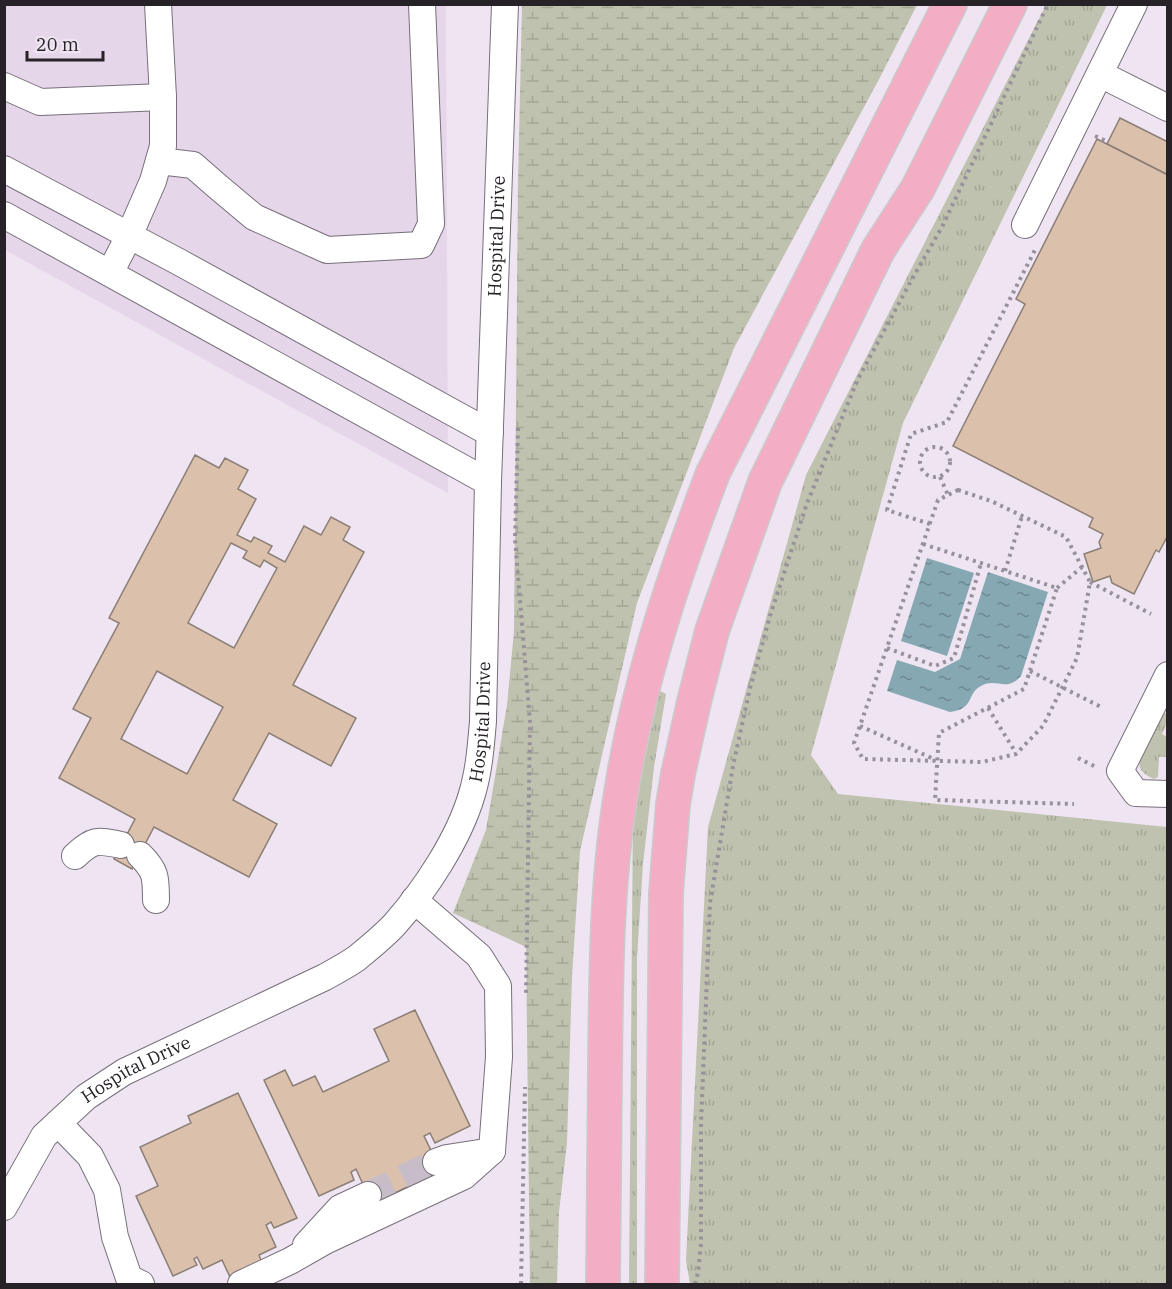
<svg xmlns="http://www.w3.org/2000/svg" width="1172" height="1289" viewBox="0 0 1172 1289" font-family="'IBM Plex Serif',serif">
	<defs>
		<pattern id="grass-tufts" width="24" height="20" patternUnits="userSpaceOnUse" patternTransform="scale(1.5)"><rect width="24" height="20" fill="#bfc2ae"/><path d="M3 7l-1-3M5 7V3M7 7l1-3M15 17l-1-3M17 17v-4M19 17l1-3" fill="none" stroke="#a4a696"/></pattern>
		<pattern id="wetland-marsh" width="20" height="14" patternUnits="userSpaceOnUse" patternTransform="scale(1.5)"><rect width="20" height="14" fill="#bfc2ae"/><path d="M1 5h8M5 5V1M11 12h8M15 12V8" fill="none" stroke="#a4a696"/></pattern>
		<pattern id="water-ripples" width="26" height="14" patternUnits="userSpaceOnUse" patternTransform="scale(1.5)"><rect width="26" height="14" fill="#86a8b3"/><path d="M2 4q2-2 4 0t4 0M15 11q2-2 4 0t4 0" fill="none" stroke="#6d8892"/></pattern>
	</defs>
	<rect width="100%" height="100%" fill="#efe4f2"/>
	<polygon fill="#e5d6e9" points="4,5 446,5 448,493 5,250"/>
	<g fill="url(#grass-tufts)">
		<polygon points="1046,5 1107,5 903,423 811,755 838,794 1167,827 1167,1284 690,1284 686,1260 708,827 806,475"/>
		<polygon points="656,689 666,694 654,767 643,864 637,957 637,1284 629,1284 633,811"/>
		<path d="M1165 713 1167 714V723L1162 734 1167 737V757H1159L1158 777 1154 779C1149 777 1144 774 1141 770 1134 756 1154 727 1161 714Z"/>
	</g>
	<polygon fill="url(#wetland-marsh)" points="522,5 917,5 877,83 734,348 637,603 580,851 572,977 567,1143 559,1212 557,1284 530,1284 526,947 453,913 486,830 507,705 514,631 518,182"/>
	<g fill="url(#water-ripples)">
		<polygon points="927,558 974,573 947,656 901,641"/>
		<path d="M988 572 1048 592 1021 676C1005 693 997 677 981 686 966 694 975 709 950 712L887 691 897 660 935 672 960 659Z"/>
	</g>
	<g fill="#dbc0ac" stroke="#8b7e75" stroke-width="1.5" fill-rule="evenodd">
		<polygon points="1120,118 1168,142 1168,175 1107,144"/>
		<polygon points="1097,139 1168,175 1168,535 1159,552 1156,550 1134,594 1112,583 1110,576 1093,582 1084,554 1101,548 1099,542 1103,534 1089,527 1093,518 953,446 1025,304 1016,299"/>
		<path d="M195 455 219 468 225 458 248 470 238 489 256 499 237 535 251 542 254 537 272 546 268 553 285 562 304 526 321 535 331 517 350 527 343 540 364 552 293 685 356 718 331 766 269 733 233 800 277 824 249 877 154 827 132 869 114 859 135 819 59 778 91 718 73 709 119 623 109 618ZM231 543 247 551 243 558 260 567 264 560 277 568 234 648 188 623ZM157 671 223 707 187 774 121 739Z"/>
		<polygon points="415,1010 470,1126 435,1143 430,1133 424,1136 441,1171 372,1204 356,1169 351,1172 354,1180 319,1196 264,1080 285,1070 293,1086 315,1076 323,1092 389,1061 374,1029"/>
		<polygon points="238,1093 297,1218 274,1228 271,1222 266,1225 276,1247 259,1255 262,1263 230,1277 222,1260 203,1269 197,1257 194,1259 197,1265 173,1276 136,1196 158,1186 140,1147 191,1123 188,1116"/>
	</g>
	<g fill="none" stroke-linecap="round" stroke-linejoin="round">
		<polyline stroke="#c7bdc9" stroke-width="26" stroke-dasharray="26 13" stroke-linecap="butt" points="368,1195 436,1162"/>
		<defs>
			<g id="minor">
				<polyline points="1100,74 1168,108"/>
				<polyline points="4,86 40,102 163,97"/>
				<polyline points="159,161 193,165 217,186 254,217 327,250 421,245 431,224 422,4"/>
				<polyline points="4,169 179,262 490,433"/>
				<polyline points="4,215 488,482"/>
				<polyline points="1025,225 1134,4"/>
				<polyline points="110,273 129,236 153,181 163,146 163,97 158,4"/>
				<polyline points="1168,675 1120,771 1136,793 1168,794"/>
				<path d="M140 855C156 871 156 877 156 900"/>
				<path d="M75 856C93 839 97 840 121 845"/>
				<polyline points="58,1123 90,1156 107,1190 115,1237 129,1278 141,1284"/>
				<polyline points="436,1162 447,1158 492,1151"/>
				<path id="s1" d="M4 1207 44 1136 86 1097 124 1072 325 977C336 971 347 965 357 958 369 948 384 936 395 924 425 890 459 839 472 794 479 771 481 745 483 721L488 482 505 4"/>
				<polyline points="306,1245 340,1208 368,1195"/>
				<polyline points="241,1284 290,1261 325,1241 464,1176 492,1151 499,1057 498,986 479,956 414,900"/>
			</g>
			<g id="highway">
				<path d="M603 1284C603 1213 604 1142 605 1071 606 985 606 898 618 813 634 696 671 583 713 473L950 4"/>
				<polyline points="662,1284 666,893 673,804 678,774 694,702 712,631 765,482 878,250 918,188 1010,4"/>
			</g>
		</defs>
		<use href="#minor" stroke="#776f7a" stroke-width="28"/>
		<use href="#highway" stroke="#cbcacb" stroke-width="36"/>
		<g stroke="#98909a" stroke-width="4" stroke-dasharray="3 4.5" stroke-linecap="butt">
			<polyline points="1095,136 1108,142"/>
			<polyline points="518,428 515,539 530,722 526,996"/>
			<circle cx="935" cy="462" r="15"/>
			<polyline points="940,477 948,495"/>
			<polygon points="958,490 991,501 1066,537 1090,582 1077,658 1043,726 1016,754 982,762 863,759 854,743 938,500"/>
			<polyline points="930,524 887,510 911,434 947,422 1036,248"/>
			<polyline points="923,544 1057,588 1024,689 939,733 935,800 1074,804"/>
			<polyline points="1005,571 1022,516"/>
			<polyline points="1090,582 1151,614"/>
			<polyline points="1057,588 1082,567"/>
			<polyline points="887,648 935,666 954,658 981,563"/>
			<polyline points="1030,671 1103,708"/>
			<polyline points="988,708 1016,753"/>
			<polyline points="860,726 936,760"/>
			<polyline points="1078,758 1096,767"/>
			<polyline points="521,1284 525,1087"/>
			<polyline points="695,1284 698,1273 701,1244 701,1124 710,903 733,766 750,688 770,616 806,506 857,381 912,279 942,227 1048,4"/>
		</g>
		<use href="#minor" stroke="#fff" stroke-width="26"/>
		<use href="#highway" stroke="#f3adc5" stroke-width="33"/>
	</g>
	<g text-anchor="middle" stroke-width="4.5" stroke-linejoin="round" paint-order="stroke">
		<g font-size="18" fill="#262227" stroke="#efe4f2">
			<text dy="6" stroke="none"><textPath href="#s1" startOffset="1206">Hospital Drive</textPath></text>
			<text dy="6" stroke="none"><textPath href="#s1" startOffset="720">Hospital Drive</textPath></text>
			<text dy="6" stroke="none"><textPath href="#s1" startOffset="196">Hospital Drive</textPath></text>
		</g>
	</g>
	<rect width="1172" height="1289" fill="none" stroke="#262227" stroke-width="12"/>
	<path d="M27 51v9h76v-9" fill="none" stroke="#262227" stroke-width="3"/>
	<text x="36" y="51" font-size="18" fill="#262227" stroke="#efe4f2" stroke-width="4.5" paint-order="stroke">20 m</text>
</svg>
